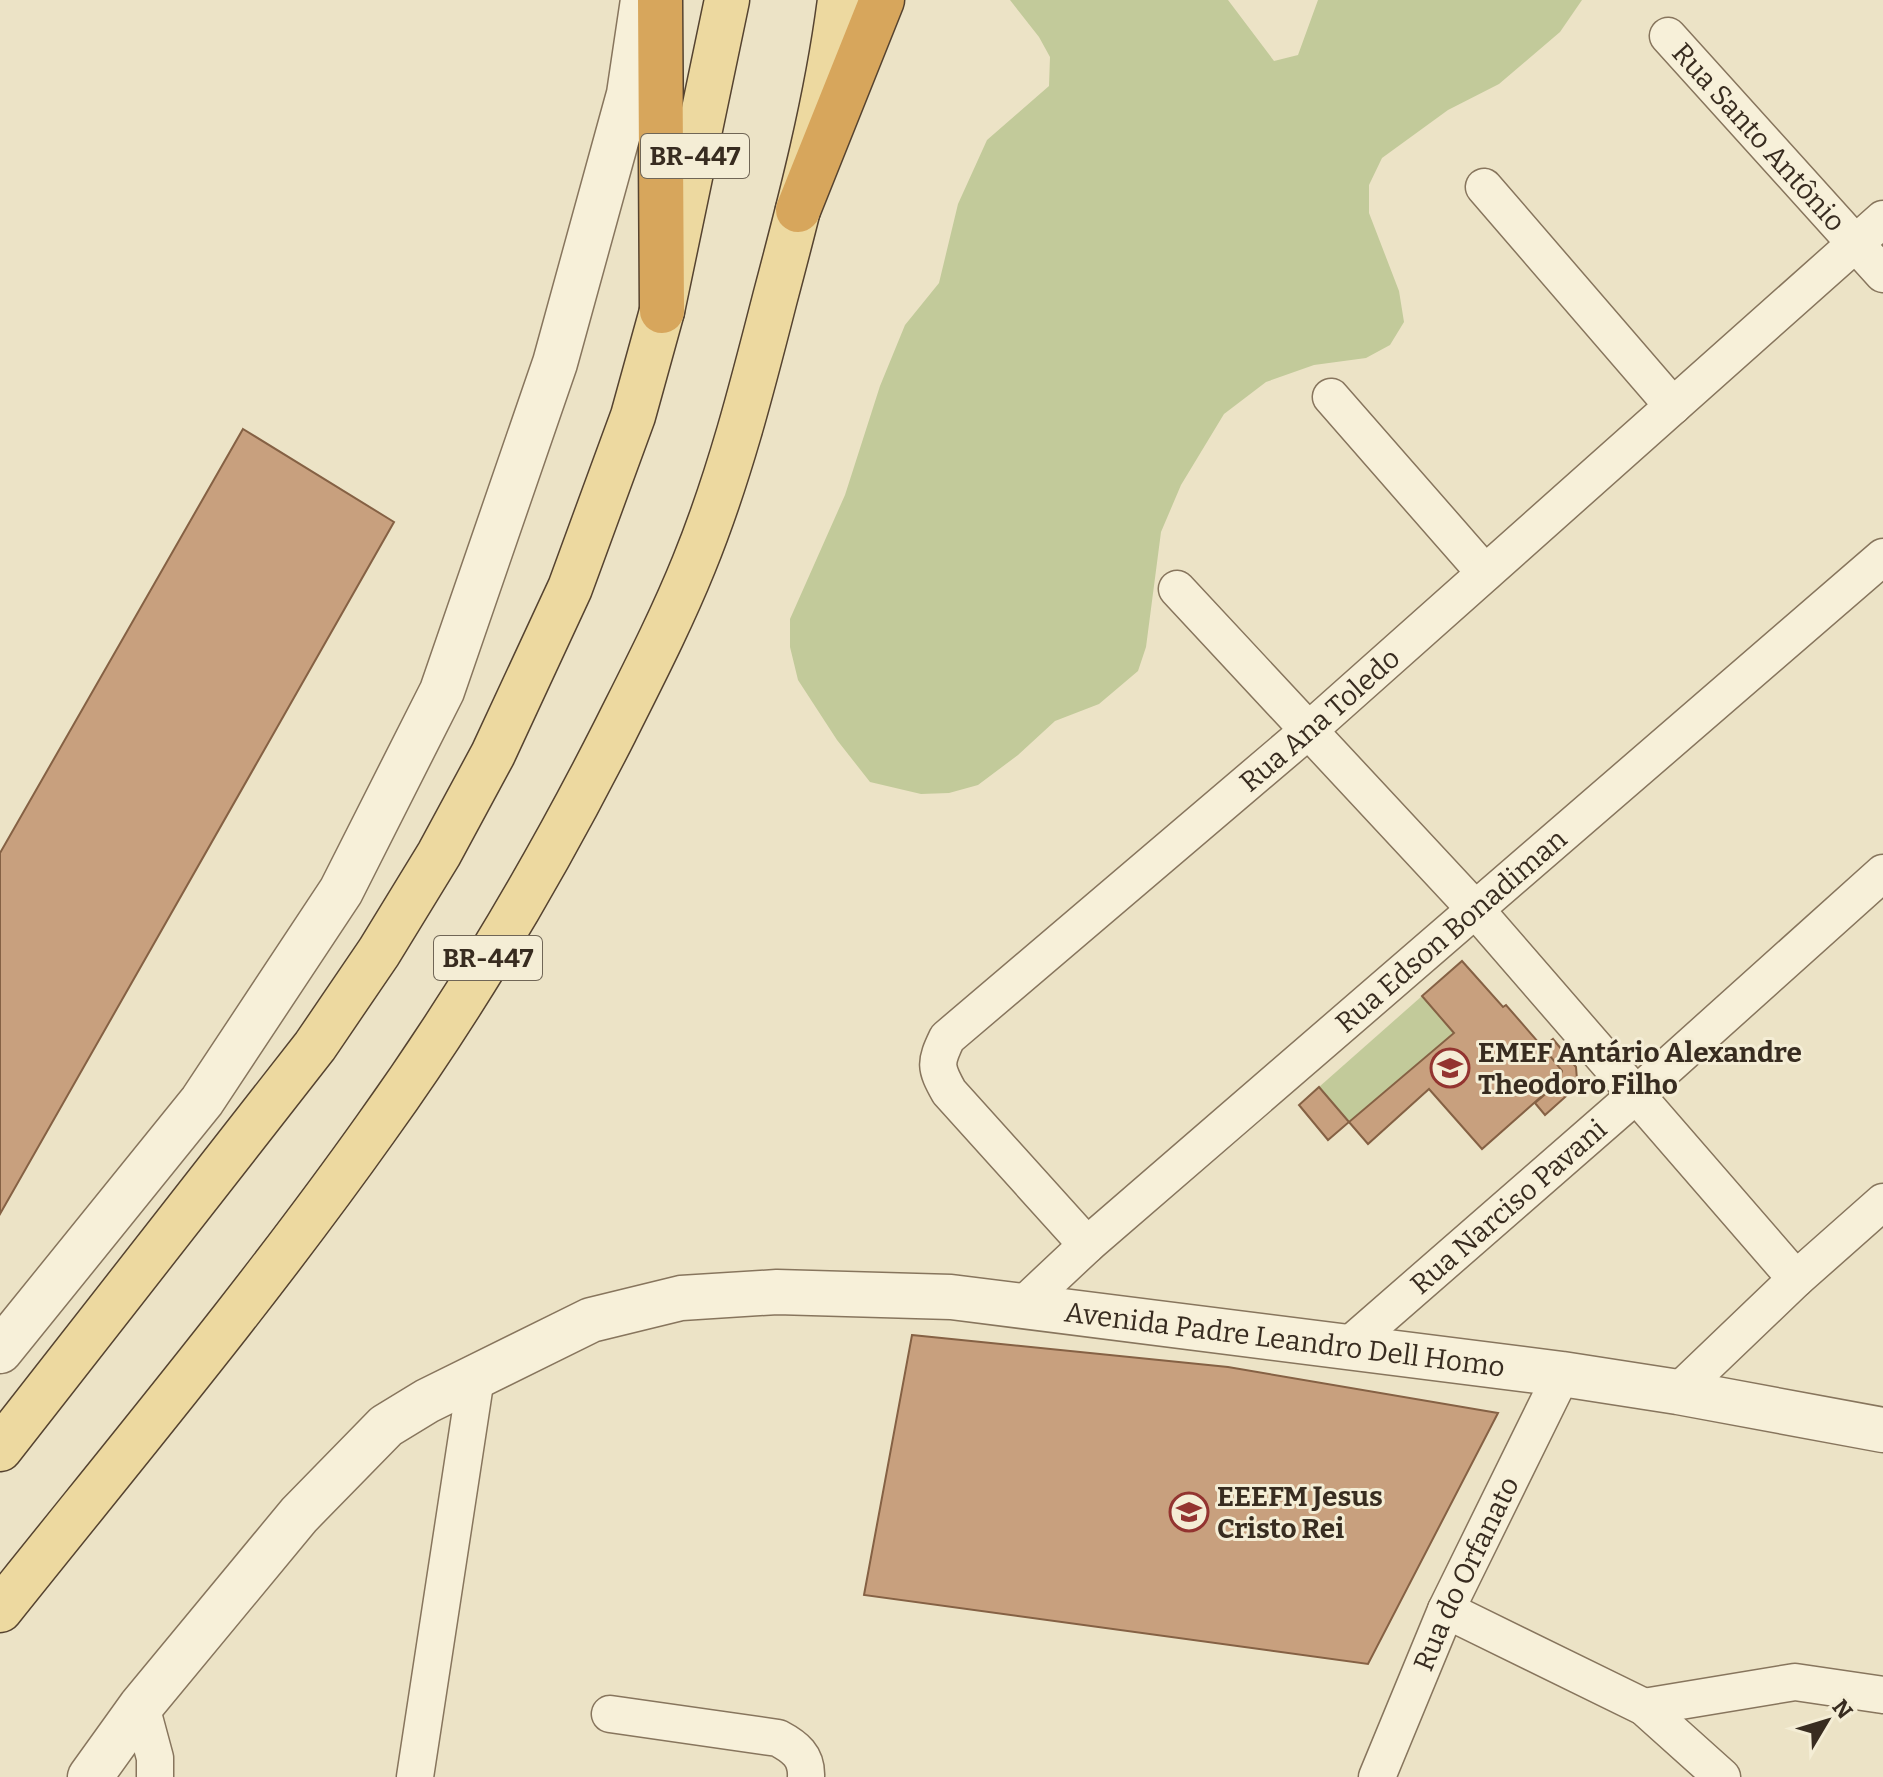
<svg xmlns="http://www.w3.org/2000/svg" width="1883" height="1777" viewBox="0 0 1883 1777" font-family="Bitter,serif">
	<rect width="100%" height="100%" fill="#ece3c6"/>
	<g fill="#c2ca9a">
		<polygon points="1010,0 1228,0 1274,61 1298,55 1318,0 1582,0 1560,32 1499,84 1448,110 1382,158 1369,185 1369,213 1399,291 1404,322 1390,345 1366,358 1314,365 1266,382 1224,414 1181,485 1161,532 1146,647 1138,671 1099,704 1055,721 1018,755 978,785 949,793 921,794 870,782 837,740 798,680 790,647 790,619 845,495 880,386 905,325 939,283 958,204 987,140 1049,86 1050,57 1039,37"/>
		<polygon points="1422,996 1454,1033 1349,1122 1319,1087"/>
	</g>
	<g fill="#c8a07e" stroke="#856144" stroke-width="2">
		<polygon points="243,429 394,522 0,1214 0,853"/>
		<polygon points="1462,961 1503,1007 1506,1005 1559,1066 1562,1071 1560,1080 1482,1149 1429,1089 1368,1144 1349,1122 1454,1033 1422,996"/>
		<polygon points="1553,1039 1576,1067 1577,1080 1573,1090 1545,1115 1535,1103 1557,1084 1562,1071 1543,1047"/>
		<polygon points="1319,1087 1349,1122 1328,1140 1299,1105"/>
		<polygon points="912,1335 1228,1367 1498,1413 1368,1664 864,1595"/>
	</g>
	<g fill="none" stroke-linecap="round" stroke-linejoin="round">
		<defs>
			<g id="minor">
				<path id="s1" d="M1668 36 1883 274"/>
				<polyline points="1484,187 1673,406"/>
				<polyline points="1331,397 1485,573"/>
				<polyline points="1177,589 1475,909 1796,1279"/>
				<path id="s2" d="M1087 1245 949 1092C935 1067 935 1063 947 1038L1309 730 1883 219"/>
				<path id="s3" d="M1022 1306 1087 1245 1883 557"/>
				<path id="s4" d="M1347 1347 1637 1094 1883 873"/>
				<polyline points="1678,1392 1796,1279 1883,1202"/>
				<polyline points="1446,1610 1644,1707 1722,1777"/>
				<polyline points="141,1706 155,1758 155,1777"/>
				<polyline points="1644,1707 1795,1682 1883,1695"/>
				<path d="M610 1714 778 1738C795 1747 807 1756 806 1777"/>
				<polyline points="415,1777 476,1377"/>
				<path id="s5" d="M1377 1777 1446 1610 1562 1374"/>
			</g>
			<g id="tertiary">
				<polyline points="0,1351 202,1101 341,891 442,691 555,363 629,94 643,0"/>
				<path id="s6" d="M90 1777 141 1706 299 1515 386 1426 427 1401 591 1320 681 1298 777 1292 951 1297 1562 1374 1678 1392 1883 1430"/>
			</g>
			<g id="primary">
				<polyline points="0,1449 315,1046 379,952 439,854 493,754 570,588 633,416 662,311 727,0"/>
				<path d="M0 1610C127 1451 258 1294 376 1128 466 1003 545 869 615 731 642 677 671 621 694 564 729 478 752 388 775 298 801 200 827 101 840 0"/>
			</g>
			<g id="motorway">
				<polyline points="660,0 662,311"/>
				<polyline points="798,210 882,0"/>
			</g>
		</defs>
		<use href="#minor" stroke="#87755d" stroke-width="39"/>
		<use href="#tertiary" stroke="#87755d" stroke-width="47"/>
		<use href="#primary" stroke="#554330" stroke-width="47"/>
		<use href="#motorway" stroke="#554330" stroke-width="47"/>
		<use href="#minor" stroke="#f7f0d9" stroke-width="36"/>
		<use href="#tertiary" stroke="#f7f0d9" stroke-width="44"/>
		<use href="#primary" stroke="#edd9a0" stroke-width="44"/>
		<use href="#motorway" stroke="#d7a65c" stroke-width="44"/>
	</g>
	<defs>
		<symbol id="school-ring" viewBox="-11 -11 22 22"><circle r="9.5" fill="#f4edd5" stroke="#933430" stroke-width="1.5"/><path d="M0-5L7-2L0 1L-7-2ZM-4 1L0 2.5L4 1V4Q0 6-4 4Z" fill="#933430"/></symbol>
	</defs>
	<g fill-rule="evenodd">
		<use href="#school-ring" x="1428" y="1046" width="44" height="44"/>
		<use href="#school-ring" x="1167" y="1490" width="44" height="44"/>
	</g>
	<g text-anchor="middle" stroke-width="6" stroke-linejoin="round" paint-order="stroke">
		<g fill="#f4edd5" stroke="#706656" stroke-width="2">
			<rect x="641" y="134" width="108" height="44" rx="6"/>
			<rect x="434" y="936" width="108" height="44" rx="6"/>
		</g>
		<g font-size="26" font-weight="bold" fill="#382c20">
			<text x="695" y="165">BR-447</text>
			<text x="488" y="967">BR-447</text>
		</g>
		<g font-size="28" fill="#382c20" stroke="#f4edd5">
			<text dy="10" stroke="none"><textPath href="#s1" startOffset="136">Rua Santo Antônio</textPath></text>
			<text dy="10" stroke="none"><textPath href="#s2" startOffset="754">Rua Ana Toledo</textPath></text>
			<text dy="10" stroke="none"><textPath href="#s3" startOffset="570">Rua Edson Bonadiman</textPath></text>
			<text dy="10" stroke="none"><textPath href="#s4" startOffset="214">Rua Narciso Pavani</textPath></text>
			<text dy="10" stroke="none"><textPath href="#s6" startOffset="1390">Avenida Padre Leandro Dell Homo</textPath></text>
			<text dy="10" stroke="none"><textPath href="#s5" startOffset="222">Rua do Orfanato</textPath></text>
		</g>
		<g font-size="28" font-weight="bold" fill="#382c20" stroke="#f4edd5" text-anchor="start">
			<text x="1478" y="1062">EMEF Antário Alexandre<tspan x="1478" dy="32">Theodoro Filho</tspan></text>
			<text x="1217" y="1506">EEEFM Jesus<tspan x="1217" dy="32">Cristo Rei</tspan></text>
		</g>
	</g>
	<g transform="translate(1827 1721) rotate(52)" stroke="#f4edd5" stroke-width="6" paint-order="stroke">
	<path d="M0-6L14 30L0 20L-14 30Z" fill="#382c20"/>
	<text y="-12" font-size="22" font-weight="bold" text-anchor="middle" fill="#382c20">N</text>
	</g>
</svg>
